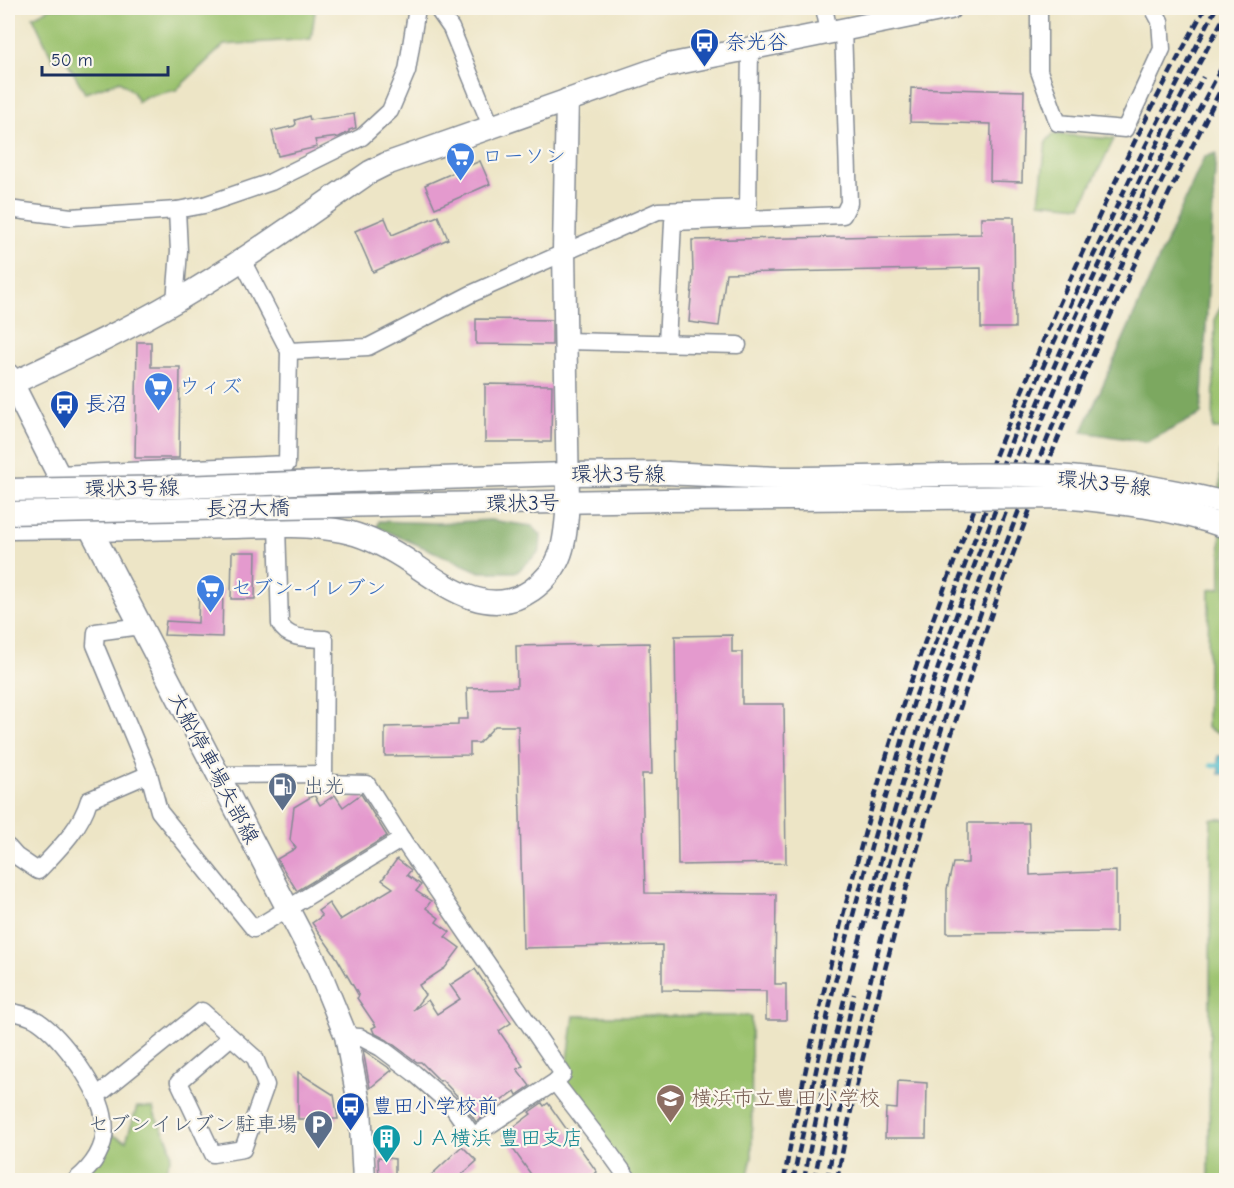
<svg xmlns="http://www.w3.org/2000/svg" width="1234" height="1188" viewBox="0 0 1234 1188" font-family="'Comic Neue','Klee One',sans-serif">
	<rect width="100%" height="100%" fill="#fbf7ec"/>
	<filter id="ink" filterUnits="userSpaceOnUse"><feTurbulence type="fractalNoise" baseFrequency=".0167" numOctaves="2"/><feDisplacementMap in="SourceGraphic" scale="12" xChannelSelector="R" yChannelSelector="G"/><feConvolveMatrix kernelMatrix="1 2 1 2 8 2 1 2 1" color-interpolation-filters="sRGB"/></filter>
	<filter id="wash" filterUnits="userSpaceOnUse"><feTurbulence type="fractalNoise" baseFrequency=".008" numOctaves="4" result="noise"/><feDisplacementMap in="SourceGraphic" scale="24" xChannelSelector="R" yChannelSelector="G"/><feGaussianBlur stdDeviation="1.35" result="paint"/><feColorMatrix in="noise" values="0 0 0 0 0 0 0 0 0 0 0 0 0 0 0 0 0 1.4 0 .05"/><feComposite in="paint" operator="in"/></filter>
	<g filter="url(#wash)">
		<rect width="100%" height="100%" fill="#ede5c6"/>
		<g fill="#9bc26e" stroke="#5b7866" stroke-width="1.5">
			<polygon points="51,8 309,8 315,12 311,39 224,45 176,90 145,97 138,102 133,92 120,81 85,93 64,56 53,60 33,17"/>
			<polygon points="1053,134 1114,139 1081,206 1039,202 1046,142"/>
			<polygon points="1226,297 1226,429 1213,429 1215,318"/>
			<polygon points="1226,451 1226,729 1216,733 1207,728 1209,590 1221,588 1220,452"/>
			<polygon points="1211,819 1226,819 1226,1180 1209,1180"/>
			<polygon points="574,1016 751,1016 752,1156 747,1180 631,1180 564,1089"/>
			<path d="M137 1107 153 1108C155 1122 171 1138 171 1153 171 1164 163 1165 166 1180H84L110 1134 126 1141Z"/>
		</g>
		<g fill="#7ca861" stroke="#4c6c60" stroke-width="1.5">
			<polygon points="1216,153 1201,414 1147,442 1082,432 1204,157"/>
			<polygon points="490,520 532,526 541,535 540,551 517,572 480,572 377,527 379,521 438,523"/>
		</g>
		<polygon fill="#52becc" stroke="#367695" stroke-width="1.5" points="1218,756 1226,756 1226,774 1219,774"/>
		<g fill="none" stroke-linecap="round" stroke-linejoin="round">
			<polyline stroke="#52becc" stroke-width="5" points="1211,765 1226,765"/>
		</g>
		<g id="blocks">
			<g fill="#e49ace">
				<polygon points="911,88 1024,91 1022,182 990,181 991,124 910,122"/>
				<polygon points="354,114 356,128 349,130 349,132 339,137 315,140 317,147 278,156 272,131 294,126 296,124 295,120 309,116 310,120"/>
				<polygon points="480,161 490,184 435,208 425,185"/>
				<polygon points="438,216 448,239 373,272 355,231 385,218 392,235"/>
				<polygon points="981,217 1014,217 1015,328 981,328 981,268 726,273 719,326 689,322 693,274 692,240 981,234"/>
				<polygon points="476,319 552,320 552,345 476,344"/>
				<polygon points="137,342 151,342 151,367 180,367 179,458 135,458"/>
				<polygon points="485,384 552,385 551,442 485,442"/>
				<polygon points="232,552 256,552 255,599 231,599"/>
				<polygon points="199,589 223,589 222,637 164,635 166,621 198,623"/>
				<polygon points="732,635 732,652 742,652 742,704 784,704 786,863 678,865 675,636"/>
				<polygon points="649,643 652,774 642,774 645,893 776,894 775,984 786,984 786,1020 766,1020 766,991 662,990 662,945 523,948 518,726 495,726 479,743 470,743 470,755 385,756 385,727 458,725 458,719 468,719 467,688 517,687 516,646"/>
				<polygon points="361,794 387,836 297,891 277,859 296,848 290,840 294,807 314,795 320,805 335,795 343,807"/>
				<polygon points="968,823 1029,823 1030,875 1116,871 1116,932 947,933 947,889 953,863 968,863"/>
				<polygon points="397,859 411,870 407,875 421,885 416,891 431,901 426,908 439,918 436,922 450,932 445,937 460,948 445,968 419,985 425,995 413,1010 428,1000 437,1014 460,999 450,985 475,969 511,1023 499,1031 523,1066 517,1069 530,1086 517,1095 515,1091 486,1112 487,1114 476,1122 461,1100 442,1080 440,1081 421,1062 417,1062 387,1040 374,1033 372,1028 376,1026 357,998 359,996 337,958 312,923 322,916 318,911 329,903 340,920 393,888 382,880"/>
				<polygon points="363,1050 392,1070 370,1088"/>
				<polygon points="298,1072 334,1095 338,1119 298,1119"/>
				<polygon points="898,1081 927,1083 926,1138 885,1138 886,1108 897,1109"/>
				<polygon points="542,1103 544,1106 548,1103 597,1172 585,1180 535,1180 503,1135 531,1114 529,1112"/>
				<polygon points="462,1146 477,1161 456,1180 426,1180"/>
				<polygon points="378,1157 395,1159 395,1180 379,1180"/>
			</g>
		</g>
	</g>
	<g filter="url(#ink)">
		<use href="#blocks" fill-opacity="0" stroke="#848a92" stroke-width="1.5"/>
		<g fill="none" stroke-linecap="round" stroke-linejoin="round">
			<defs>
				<g id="street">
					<polyline points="437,8 451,28 491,126"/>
					<polyline points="824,8 829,31"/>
					<polyline points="1039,8 1039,71 1058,123 1125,129 1162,49 1160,21 1153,8"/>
					<polyline points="8,209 71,217 177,210 204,205 271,182 362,137 390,111 407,71 417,8"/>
					<polyline points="175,302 179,251 177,210"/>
					<polyline points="565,341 738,345"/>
					<polyline points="667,343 673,222 843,215 849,203 843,29"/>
					<polyline points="289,351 368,347 473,293 658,211 748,208 750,48"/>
					<polyline points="58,474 287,464 289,351 242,260"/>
					<path d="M277 526 280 624C288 640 309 638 325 639L324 783 367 784 402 839 563 1074 555 1082 473 1136 452 1106 414 1073 381 1048 360 1037 346 1036"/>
					<polyline points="8,531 91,530"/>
					<polyline points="141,626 96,632 95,645 149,774 159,811 254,929 402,839"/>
					<polyline points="217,775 324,774"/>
					<path d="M8 847 16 856 38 871C58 850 81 828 89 800L149 774"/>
					<path d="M8 1011C18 1013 29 1015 38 1021 63 1038 101 1091 104 1120 108 1146 94 1165 76 1180"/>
					<polyline points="555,1082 606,1148 629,1180"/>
					<polyline points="98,1095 202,1011 255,1058 266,1085 243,1149 213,1154 179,1082 231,1037"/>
				</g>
				<g id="secondary">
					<polyline points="8,375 58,474 91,530 317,965 346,1036 360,1108 364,1180"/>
					<path d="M13 383C68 357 123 332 176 301 243 262 306 216 370 172L386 164 668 65 950 8"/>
					<polyline points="378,480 567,474 667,473"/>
					<polyline points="380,505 666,500"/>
					<path d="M91 530C138 529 185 528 232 527 268 526 306 524 342 531 364 535 385 546 404 558 441 582 486 622 532 590 565 566 565 540 568 502L564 251 567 100"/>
				</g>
			</defs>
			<use href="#street" stroke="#848a92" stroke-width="19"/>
			<use href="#secondary" stroke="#848a92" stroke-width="25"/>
			<use href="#street" stroke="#fff" stroke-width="16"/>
			<use href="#secondary" stroke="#fff" stroke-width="22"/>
			<g stroke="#1b2f5e" stroke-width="4.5" stroke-dasharray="9 4.5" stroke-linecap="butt">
				<path d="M874 919C952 627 1062 344 1203 77"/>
				<path d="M784 1180C799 1094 819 1008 841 923 861 846 881 768 907 693 971 507 1046 324 1132 147 1155 100 1180 54 1205 8"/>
				<polyline points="793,1180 833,990 872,844 915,698 1019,421 1079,286 1143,151 1216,8"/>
				<path d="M804 1180C820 1094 841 1009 864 924 883 850 904 775 927 701 988 515 1064 333 1151 157 1174 108 1201 61 1226 13"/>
				<polyline points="814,1180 854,994"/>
				<path d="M827 1180C880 900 966 623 1080 362 1103 309 1125 254 1151 203 1175 154 1201 107 1226 59"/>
				<path d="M837 1180C853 1094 874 1009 897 924 942 752 998 583 1066 419 1112 305 1168 195 1223 85"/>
			</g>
			<defs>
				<g id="secondary-bridge">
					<path d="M667 473C709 475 752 478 795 478 886 478 978 471 1069 477 1122 481 1175 490 1226 503"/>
					<polyline points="8,490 180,487 378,480"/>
					<path d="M666 500 1062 497C1118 502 1173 508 1226 527"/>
					<polyline points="8,513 380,505"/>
				</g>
			</defs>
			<use href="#secondary-bridge" stroke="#848a92" stroke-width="25" stroke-linecap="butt"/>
			<use href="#secondary-bridge" stroke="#fff" stroke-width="22"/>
		</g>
	</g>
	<defs>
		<symbol id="bus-pin" viewBox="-11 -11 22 30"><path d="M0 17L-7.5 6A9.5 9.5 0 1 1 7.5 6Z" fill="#1a4fb4" stroke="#fbf7ec"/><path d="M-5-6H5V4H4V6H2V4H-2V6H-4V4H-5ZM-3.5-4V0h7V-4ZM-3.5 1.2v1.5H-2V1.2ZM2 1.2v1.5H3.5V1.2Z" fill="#fff"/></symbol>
		<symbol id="supermarket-pin" viewBox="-11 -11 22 30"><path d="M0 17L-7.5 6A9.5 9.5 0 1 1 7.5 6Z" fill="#3f7fe0" stroke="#fbf7ec"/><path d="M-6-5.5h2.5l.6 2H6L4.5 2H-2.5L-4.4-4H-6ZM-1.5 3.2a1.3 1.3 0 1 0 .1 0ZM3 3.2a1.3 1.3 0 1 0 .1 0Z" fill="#fff"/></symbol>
		<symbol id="fuel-pin" viewBox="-11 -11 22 30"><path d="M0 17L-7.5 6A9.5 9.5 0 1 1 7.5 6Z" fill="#5c6f8a" stroke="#fbf7ec"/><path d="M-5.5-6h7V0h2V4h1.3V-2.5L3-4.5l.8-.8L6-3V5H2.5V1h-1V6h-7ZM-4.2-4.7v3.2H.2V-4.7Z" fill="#fff"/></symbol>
		<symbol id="school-pin" viewBox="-11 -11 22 30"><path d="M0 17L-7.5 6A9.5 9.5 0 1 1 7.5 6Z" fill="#8d6e63" stroke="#fbf7ec"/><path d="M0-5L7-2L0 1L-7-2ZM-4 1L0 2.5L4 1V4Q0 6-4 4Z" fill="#fff"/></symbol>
		<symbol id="parking-pin" viewBox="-11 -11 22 30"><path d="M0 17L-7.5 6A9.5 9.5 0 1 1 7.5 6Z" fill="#5c6f8a" stroke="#fbf7ec"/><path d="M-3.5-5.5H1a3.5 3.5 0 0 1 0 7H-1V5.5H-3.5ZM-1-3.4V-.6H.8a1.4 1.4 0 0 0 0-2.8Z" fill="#fff"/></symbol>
		<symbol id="building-pin" viewBox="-11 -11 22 30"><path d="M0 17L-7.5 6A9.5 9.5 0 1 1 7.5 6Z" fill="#0f9aa8" stroke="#fbf7ec"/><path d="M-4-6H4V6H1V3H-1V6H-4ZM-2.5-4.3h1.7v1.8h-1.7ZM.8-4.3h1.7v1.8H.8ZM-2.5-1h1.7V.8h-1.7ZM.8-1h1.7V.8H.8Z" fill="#fff"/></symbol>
	</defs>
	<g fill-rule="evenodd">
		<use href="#bus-pin" x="688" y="26" width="33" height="45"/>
		<use href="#supermarket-pin" x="444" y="140" width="33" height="45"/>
		<use href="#supermarket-pin" x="142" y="370" width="33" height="45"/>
		<use href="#bus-pin" x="48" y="388" width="33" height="45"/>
		<use href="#supermarket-pin" x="194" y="572" width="33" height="45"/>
		<use href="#fuel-pin" x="266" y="770" width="33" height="45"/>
		<use href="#school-pin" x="654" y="1082" width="33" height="45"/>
		<use href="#bus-pin" x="334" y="1090" width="33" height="45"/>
		<use href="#parking-pin" x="302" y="1108" width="33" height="45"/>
		<use href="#building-pin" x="370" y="1122" width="33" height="45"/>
	</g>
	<g text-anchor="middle" stroke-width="4.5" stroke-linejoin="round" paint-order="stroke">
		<g font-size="21" fill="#164399" stroke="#fbf7ec" text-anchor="start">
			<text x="725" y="49">奈光谷</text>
			<text x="85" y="411">長沼</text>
			<text x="372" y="1113">豊田小学校前</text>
		</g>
		<g font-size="21" fill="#366cbe" stroke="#fbf7ec" text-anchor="start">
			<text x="482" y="163">ローソン</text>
			<text x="179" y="393">ウィズ</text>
			<text x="231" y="595">セブン-イレブン</text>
		</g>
		<g font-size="21" fill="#1b2f5e" stroke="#fbf7ec">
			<text x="618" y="481">環状3号線</text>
			<text transform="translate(1104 483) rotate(6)" y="7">環状3号線</text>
			<text transform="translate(132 488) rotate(-1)" y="7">環状3号線</text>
			<text transform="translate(523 503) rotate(-1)" y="7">環状3号</text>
			<text transform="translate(248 508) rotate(-1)" y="7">長沼大橋</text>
			<text transform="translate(214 768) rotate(62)" y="7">大船停車場矢部線</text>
		</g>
		<g font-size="21" fill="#4e5e75" stroke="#fbf7ec" text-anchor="start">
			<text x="303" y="793">出光</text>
			<text x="298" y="1131" text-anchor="end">セブンイレブン駐車場</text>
		</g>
		<g font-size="21" fill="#785e54" stroke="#fbf7ec" text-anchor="start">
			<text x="691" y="1105">横浜市立豊田小学校</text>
		</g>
		<g font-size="21" fill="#0d838f" stroke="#fbf7ec" text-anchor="start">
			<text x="408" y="1145">ＪＡ横浜 豊田支店</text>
		</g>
	</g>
	<rect width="1234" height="1188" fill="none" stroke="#fbf7ec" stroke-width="30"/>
	<path d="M42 66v9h126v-9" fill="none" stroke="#1b2f5e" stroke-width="3"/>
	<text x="51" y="66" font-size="18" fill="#1b2f5e" stroke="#fbf7ec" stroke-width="4.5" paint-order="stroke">50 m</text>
</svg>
